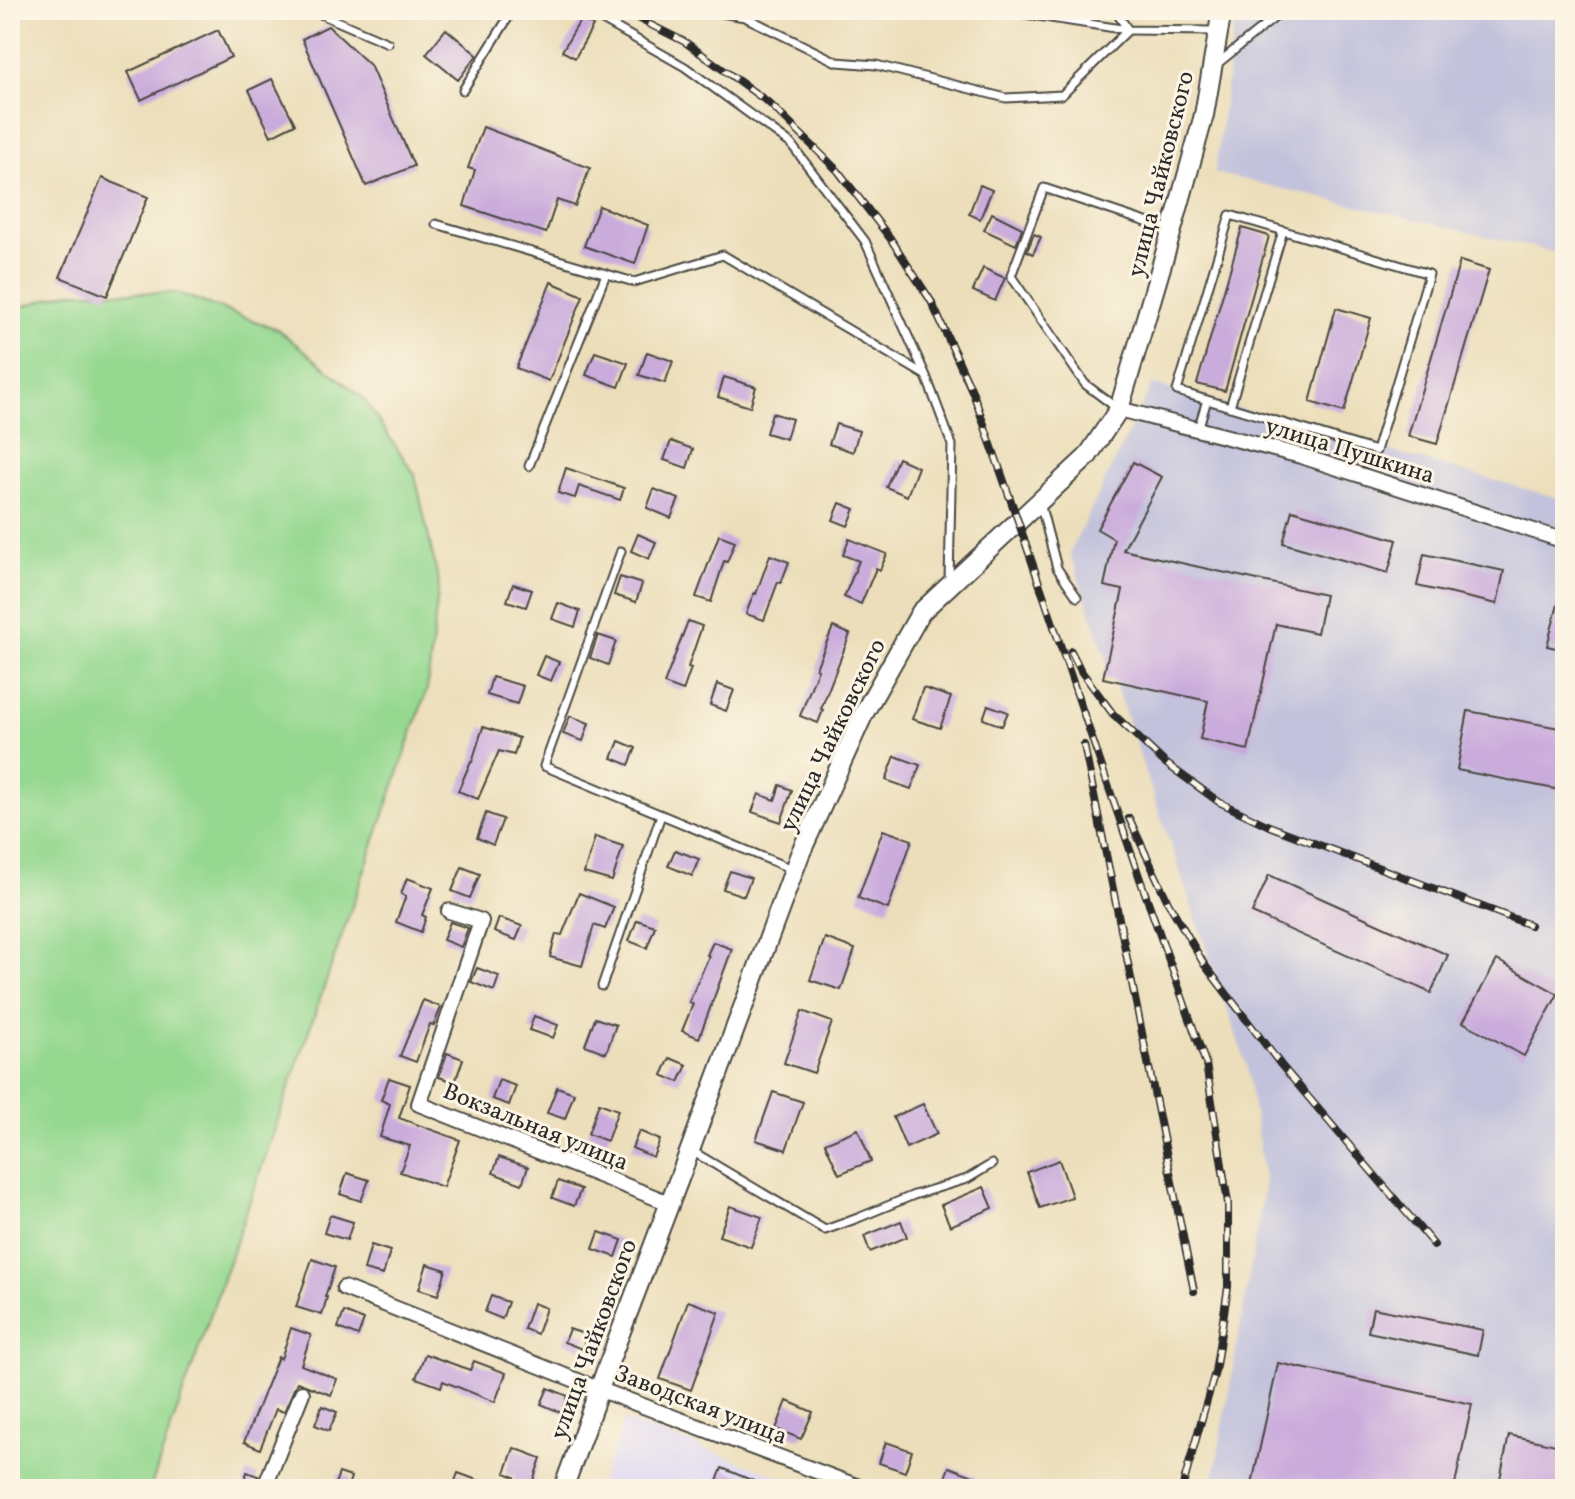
<svg xmlns="http://www.w3.org/2000/svg" width="1575" height="1499" viewBox="0 0 1575 1499" font-family="Vollkorn,serif">
	<rect width="100%" height="100%" fill="#fcf5e5"/>
	<filter id="ink" filterUnits="userSpaceOnUse"><feTurbulence type="fractalNoise" baseFrequency=".0125" numOctaves="2"/><feDisplacementMap in="SourceGraphic" scale="16" xChannelSelector="R" yChannelSelector="G"/><feConvolveMatrix kernelMatrix="1 2 1 2 8 2 1 2 1" color-interpolation-filters="sRGB"/></filter>
	<filter id="wash" filterUnits="userSpaceOnUse"><feTurbulence type="fractalNoise" baseFrequency=".006" numOctaves="4" result="noise"/><feDisplacementMap in="SourceGraphic" scale="32" xChannelSelector="R" yChannelSelector="G"/><feGaussianBlur stdDeviation="1.8" result="paint"/><feColorMatrix in="noise" values="0 0 0 0 0 0 0 0 0 0 0 0 0 0 0 0 0 1.4 0 .05"/><feComposite in="paint" operator="in"/></filter>
	<g filter="url(#wash)">
		<rect width="100%" height="100%" fill="#ecdeba"/>
		<polygon fill="#dcd6f6" points="624,1420 815,1489 598,1489"/>
		<g fill="#c2c2dc">
			<polygon points="1236,10 1565,10 1565,252 1562,254 1215,173"/>
			<polygon points="1152,384 1565,500 1565,1489 1212,1489 1265,1183 1247,1067 1070,553"/>
		</g>
		<polygon fill="#95d890" stroke="#60825e" stroke-width="2" points="70,292 178,293 277,329 363,398 415,475 439,583 427,690 150,1489 10,1489 10,310"/>
		<g id="blocks">
			<g fill="#caacdc">
				<polygon points="581,19 593,26 575,58 562,51"/>
				<polygon points="328,26 370,65 414,166 366,186 302,39"/>
				<polygon points="446,29 477,55 458,80 426,54"/>
				<polygon points="218,30 231,57 141,100 128,72"/>
				<polygon points="272,79 295,124 271,136 249,90"/>
				<polygon points="483,127 590,168 575,206 557,200 546,233 464,206 475,170 468,168"/>
				<polygon points="102,178 148,197 107,296 60,277"/>
				<polygon points="980,185 992,190 980,219 969,214"/>
				<polygon points="599,206 648,225 635,264 584,246"/>
				<polygon points="992,213 1022,228 1016,245 984,230"/>
				<polygon points="1242,228 1269,236 1225,391 1197,384"/>
				<polygon points="1034,234 1041,237 1033,254 1027,251"/>
				<polygon points="1460,261 1489,270 1437,444 1408,436"/>
				<polygon points="983,268 1005,278 995,301 973,291"/>
				<polygon points="551,282 583,296 549,381 516,368"/>
				<polygon points="1336,308 1371,318 1344,412 1310,402"/>
				<polygon points="595,352 628,363 619,387 586,375"/>
				<polygon points="647,352 673,361 665,383 639,375"/>
				<polygon points="724,377 756,387 750,407 718,397"/>
				<polygon points="772,413 792,419 786,439 766,433"/>
				<polygon points="836,424 859,431 853,452 829,444"/>
				<polygon points="671,441 693,449 687,468 664,460"/>
				<polygon points="898,458 918,467 907,496 886,487"/>
				<polygon points="1133,462 1162,477 1123,550 1325,595 1317,633 1276,624 1248,750 1200,739 1208,701 1103,678 1123,590 1104,586 1114,539 1097,529"/>
				<polygon points="566,468 624,488 620,500 579,486 575,498 558,493"/>
				<polygon points="654,489 679,499 671,518 647,508"/>
				<polygon points="840,503 855,509 848,526 833,520"/>
				<polygon points="1292,510 1397,540 1388,573 1283,543"/>
				<polygon points="638,534 656,542 649,559 631,551"/>
				<polygon points="719,535 735,541 727,562 724,561 711,602 696,597"/>
				<polygon points="849,539 887,554 880,570 876,568 861,604 844,597 859,561 843,555"/>
				<polygon points="1424,554 1504,571 1497,604 1417,586"/>
				<polygon points="770,555 789,562 781,583 778,582 764,620 746,614 754,593 756,594"/>
				<polygon points="620,577 642,584 636,602 614,595"/>
				<polygon points="513,584 532,590 526,607 507,601"/>
				<polygon points="1561,593 1565,594 1565,650 1547,646"/>
				<polygon points="558,603 580,611 575,627 552,619"/>
				<polygon points="688,621 702,626 688,667 691,668 683,691 664,684"/>
				<polygon points="833,627 850,634 821,709 823,710 818,723 800,716 818,669 816,668"/>
				<polygon points="598,635 616,641 608,665 590,658"/>
				<polygon points="544,656 559,662 551,681 536,675"/>
				<polygon points="492,677 523,686 517,704 487,695"/>
				<polygon points="717,684 734,690 726,711 710,705"/>
				<polygon points="923,688 951,697 940,728 912,719"/>
				<polygon points="988,705 1008,712 1002,726 983,719"/>
				<polygon points="1468,711 1565,729 1565,791 1457,770"/>
				<polygon points="570,716 589,723 583,741 563,734"/>
				<polygon points="483,727 519,738 514,755 499,751 478,799 458,791 471,761 472,762"/>
				<polygon points="619,741 636,748 629,765 612,758"/>
				<polygon points="895,756 920,765 911,789 886,780"/>
				<polygon points="780,785 792,790 781,822 752,812 759,794 775,800"/>
				<polygon points="486,813 503,819 493,845 477,838"/>
				<polygon points="883,830 912,840 888,909 858,898"/>
				<polygon points="595,837 623,846 612,881 584,873"/>
				<polygon points="675,850 699,859 692,876 668,866"/>
				<polygon points="462,867 480,874 470,898 452,891"/>
				<polygon points="730,871 751,878 744,896 723,889"/>
				<polygon points="1269,875 1448,955 1431,993 1252,913"/>
				<polygon points="407,878 433,888 422,915 426,917 421,932 396,922 406,896 401,894"/>
				<polygon points="579,893 614,907 605,929 594,925 582,966 550,957 556,934 562,935"/>
				<polygon points="499,918 522,926 516,940 494,932"/>
				<polygon points="637,920 655,926 647,948 629,941"/>
				<polygon points="450,922 468,928 461,947 443,940"/>
				<polygon points="825,938 855,949 841,990 810,980"/>
				<polygon points="713,942 732,949 699,1038 682,1031 693,1004 689,1002 709,956 707,955"/>
				<polygon points="1497,960 1558,994 1524,1056 1463,1022"/>
				<polygon points="477,968 499,976 494,991 471,982"/>
				<polygon points="423,1000 441,1007 434,1025 430,1024 416,1062 400,1056"/>
				<polygon points="802,1011 832,1022 814,1073 784,1063"/>
				<polygon points="534,1016 558,1025 553,1038 529,1030"/>
				<polygon points="595,1018 616,1025 606,1053 585,1045"/>
				<polygon points="447,1053 463,1059 455,1082 439,1077"/>
				<polygon points="670,1058 687,1065 679,1082 662,1075"/>
				<polygon points="389,1078 410,1085 399,1118 460,1140 443,1187 400,1172 410,1146 380,1137 390,1104 381,1100"/>
				<polygon points="499,1080 516,1086 509,1105 492,1099"/>
				<polygon points="557,1087 574,1093 565,1119 547,1113"/>
				<polygon points="773,1092 803,1102 786,1150 756,1140"/>
				<polygon points="599,1103 618,1110 607,1141 588,1134"/>
				<polygon points="923,1104 937,1134 906,1148 893,1117"/>
				<polygon points="858,1129 871,1161 839,1174 825,1143"/>
				<polygon points="639,1131 660,1140 653,1157 632,1148"/>
				<polygon points="499,1157 528,1167 522,1184 493,1173"/>
				<polygon points="1059,1160 1072,1197 1040,1208 1027,1172"/>
				<polygon points="347,1173 369,1180 361,1201 340,1194"/>
				<polygon points="558,1181 581,1189 574,1206 552,1198"/>
				<polygon points="984,1187 993,1208 950,1226 941,1205"/>
				<polygon points="730,1206 762,1217 751,1247 719,1236"/>
				<polygon points="330,1215 353,1222 347,1240 324,1233"/>
				<polygon points="901,1221 907,1237 870,1252 864,1236"/>
				<polygon points="599,1232 622,1240 616,1257 593,1249"/>
				<polygon points="371,1245 390,1251 383,1275 364,1270"/>
				<polygon points="312,1259 335,1267 325,1297 327,1297 322,1315 296,1307"/>
				<polygon points="427,1264 446,1270 438,1295 419,1289"/>
				<polygon points="491,1296 508,1302 502,1319 485,1312"/>
				<polygon points="688,1301 719,1312 691,1390 660,1379"/>
				<polygon points="533,1303 546,1308 537,1334 524,1329"/>
				<polygon points="1373,1308 1483,1330 1478,1355 1368,1332"/>
				<polygon points="344,1312 364,1320 358,1336 338,1328"/>
				<polygon points="291,1328 311,1335 301,1365 337,1379 331,1395 297,1382 284,1412 276,1409 260,1449 244,1442 278,1357 281,1359"/>
				<polygon points="569,1329 587,1335 582,1349 564,1342"/>
				<polygon points="425,1354 470,1370 474,1361 506,1373 495,1402 443,1381 441,1387 416,1378"/>
				<polygon points="1278,1363 1472,1404 1454,1489 1251,1489"/>
				<polygon points="548,1388 568,1396 562,1413 541,1404"/>
				<polygon points="787,1401 813,1412 801,1439 776,1429"/>
				<polygon points="322,1406 337,1412 329,1431 315,1425"/>
				<polygon points="1509,1435 1565,1447 1565,1489 1522,1489 1499,1484"/>
				<polygon points="886,1442 912,1451 905,1472 879,1463"/>
				<polygon points="514,1448 541,1458 530,1489 511,1489 515,1477 505,1473"/>
				<polygon points="949,1467 976,1477 972,1489 951,1489 942,1486"/>
				<polygon points="722,1468 773,1489 714,1489"/>
				<polygon points="247,1472 258,1476 254,1488 243,1484"/>
				<polygon points="339,1473 351,1477 347,1489 333,1489"/>
				<polygon points="458,1473 499,1488 498,1489 452,1489"/>
			</g>
		</g>
	</g>
	<g filter="url(#ink)">
		<use href="#blocks" fill-opacity="0" stroke="#484640" stroke-width="2"/>
		<g fill="none" stroke-linecap="round" stroke-linejoin="round">
			<defs>
				<g id="service">
					<polyline points="311,10 388,43"/>
					<polyline points="577,10 599,18 685,67 791,144 865,241 926,376 952,445 949,581"/>
					<polyline points="703,10 745,17 837,62 876,65 1006,98 1062,95 1128,30 1115,10"/>
					<polyline points="999,10 1128,30 1215,31"/>
					<polyline points="1217,64 1284,10"/>
					<polyline points="463,90 513,10"/>
					<polyline points="436,224 634,282 723,255 925,375"/>
					<polyline points="1230,407 1283,231"/>
					<polyline points="1118,409 1085,384 1011,276 1044,188 1170,230"/>
					<polyline points="1198,429 1207,400 1376,451 1429,274 1230,215 1177,391 1207,400"/>
					<polyline points="529,466 606,274"/>
					<polyline points="1040,503 1057,568 1077,597"/>
					<polyline points="621,551 544,766 794,870"/>
					<polyline points="602,986 661,815"/>
					<polyline points="692,1151 825,1230 858,1218 914,1195 967,1179 992,1164"/>
				</g>
				<g id="minor">
					<polyline points="1119,409 1301,456 1565,541"/>
					<polyline points="449,911 481,921 419,1104 669,1203"/>
					<polyline points="344,1288 598,1389 864,1489"/>
					<polyline points="264,1489 302,1393"/>
				</g>
				<polyline id="tertiary" points="563,1489 608,1365 690,1150 800,854 864,713 921,612 1087,457 1119,409 1172,230 1204,115 1222,10"/>
			</defs>
			<use href="#service" stroke="#484640" stroke-width="11"/>
			<use href="#minor" stroke="#484640" stroke-width="18"/>
			<use href="#tertiary" stroke="#484640" stroke-width="22"/>
			<use href="#service" stroke="#fff" stroke-width="7"/>
			<use href="#minor" stroke="#fff" stroke-width="14"/>
			<use href="#tertiary" stroke="#fff" stroke-width="18"/>
			<defs>
				<g id="rail">
					<polyline points="621,10 685,42 769,103 838,171 890,238 931,301 973,393 1018,521 1140,879 1206,1064 1228,1203 1228,1287 1215,1372 1182,1489"/>
					<polyline points="1071,651 1081,671 1113,714 1164,762 1219,802 1269,826 1530,925"/>
					<polyline points="1084,745 1194,1291"/>
					<polyline points="1129,818 1168,902 1204,964 1281,1065 1434,1245"/>
				</g>
			</defs>
			<use href="#rail" stroke="#2b2b2b" stroke-width="8"/>
			<use href="#rail" stroke="#fcf5e5" stroke-width="5" stroke-dasharray="15" stroke-linecap="butt"/>
		</g>
	</g>
	<g text-anchor="middle" stroke-width="6" stroke-linejoin="round" paint-order="stroke">
		<g font-size="24" fill="#2b2b2b" stroke="#fcf5e5">
			<text transform="translate(1160 174) rotate(-76)" y="8">улица Чайковского</text>
			<text transform="translate(1350 450) rotate(17)" y="8">улица Пушкина</text>
			<text transform="translate(832 735) rotate(-64)" y="8">улица Чайковского</text>
			<text transform="translate(536 1126) rotate(22)" y="8">Вокзальная улица</text>
			<text transform="translate(593 1339) rotate(-70)" y="8">улица Чайковского</text>
			<text transform="translate(701 1404) rotate(21)" y="8">Заводская улица</text>
		</g>
	</g>
	<rect width="1575" height="1499" fill="none" stroke="#fcf5e5" stroke-width="40"/>
</svg>
